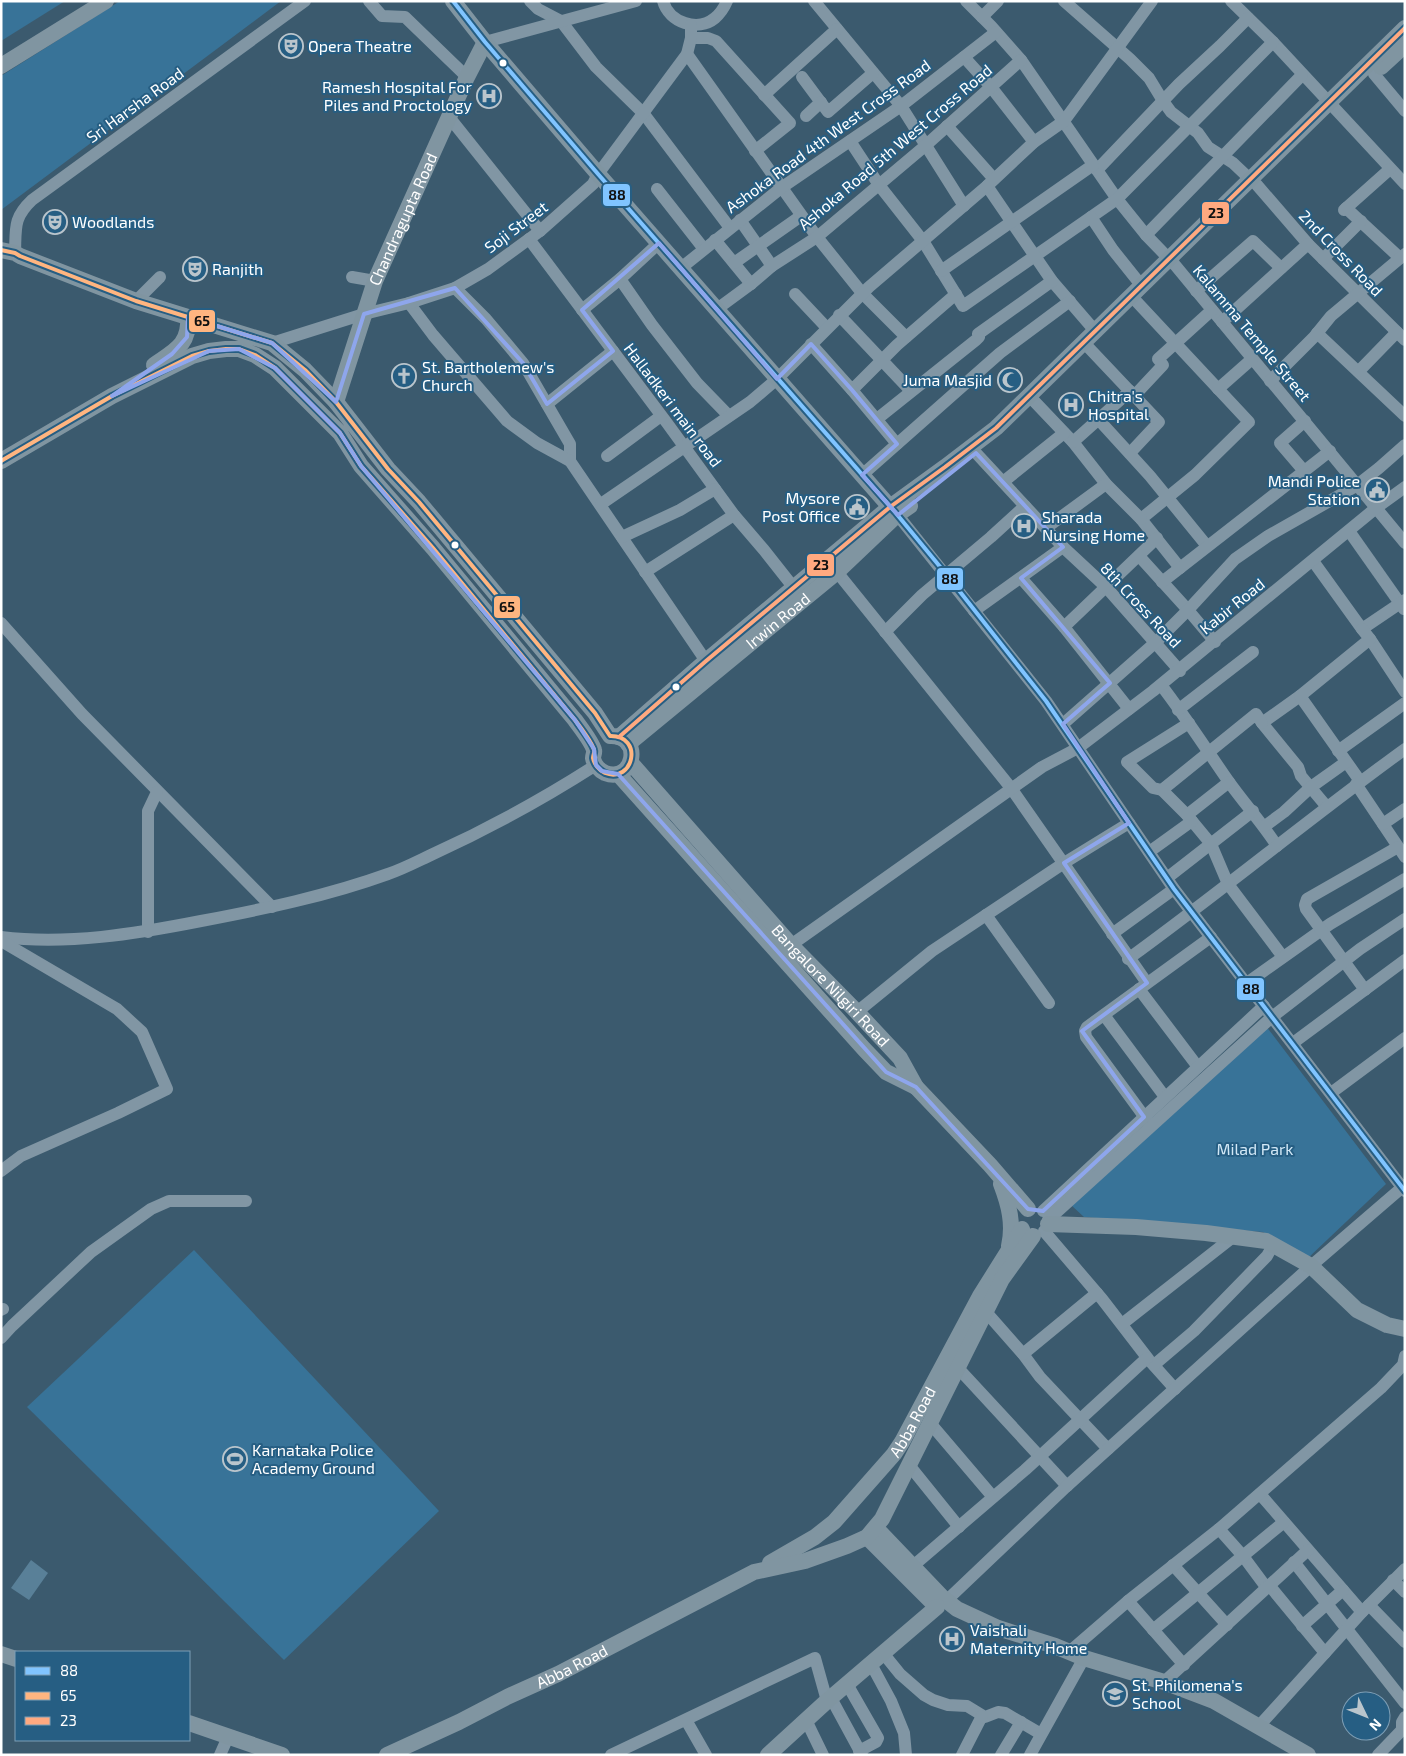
<svg xmlns="http://www.w3.org/2000/svg" width="1406" height="1756" viewBox="0 0 1406 1756" font-family="'Exo 2',sans-serif">
	<rect width="100%" height="100%" fill="#3b5a6e"/>
	<g fill="#387398">
		<polygon points="1,1 65,1 1,41"/>
		<polygon points="120,1 281,1 1,210 1,76"/>
		<polygon points="1266,1026 1386,1184 1308,1258 1263,1232 1084,1217 1071,1205"/>
		<polygon points="194,1250 439,1511 284,1660 27,1407"/>
	</g>
	<polygon fill="#598098" points="31,1560 48,1573 29,1600 11,1588"/>
	<g fill="none" stroke-linecap="round" stroke-linejoin="round">
		<g stroke="#8196a4" stroke-width="12">
			<polyline points="369,1 382,16 405,17 467,77"/>
			<polyline points="530,1 538,9 561,21 596,67 644,114 730,228"/>
			<path d="M663 1C669 23 698 32 715 18 721 13 724 8 727 1"/>
			<polyline points="814,1 901,106 964,206"/>
			<polyline points="966,1 991,26 1021,60 1117,199 1146,235 1175,265 1405,543"/>
			<polyline points="1064,1 1130,59 1149,78 1163,101 1171,112 1198,133 1208,147 1233,163 1251,180"/>
			<polyline points="1231,1 1273,42 1405,184"/>
			<polyline points="982,17 998,1"/>
			<polyline points="691,38 708,38 716,41 790,123 755,151"/>
			<polyline points="485,42 636,1"/>
			<polyline points="687,54 817,237 862,293 906,337"/>
			<polyline points="964,57 991,87 1034,142"/>
			<polyline points="1374,74 1405,111"/>
			<polyline points="802,77 828,112 873,73"/>
			<polyline points="764,95 837,29"/>
			<polyline points="806,116 821,102"/>
			<polyline points="449,117 540,231"/>
			<polyline points="947,126 994,179"/>
			<polyline points="850,141 879,185 923,241 963,306 1117,199 1273,42"/>
			<polyline points="1097,170 1179,84 1220,46 1248,18"/>
			<polyline points="1257,185 1308,244 1405,340"/>
			<polyline points="987,186 1052,281 1096,332"/>
			<polyline points="657,189 704,249"/>
			<polyline points="1346,208 1400,258"/>
			<polyline points="1344,210 1390,169"/>
			<polyline points="1091,217 1113,250 1141,285"/>
			<polyline points="740,220 772,266"/>
			<polyline points="1146,235 1302,75"/>
			<polyline points="529,239 667,423 734,515 764,550 794,588"/>
			<polyline points="715,240 751,284"/>
			<path d="M15 253C16 228 13 218 32 200L305 1"/>
			<polyline points="1323,259 1361,221"/>
			<polyline points="734,263 801,216"/>
			<polyline points="681,268 781,188 901,106 996,32"/>
			<polyline points="941,271 1093,165"/>
			<polyline points="352,277 375,281"/>
			<polyline points="620,279 652,325 697,383 729,416"/>
			<polyline points="455,288 486,319 523,363 570,444 570,461"/>
			<polyline points="1196,291 1253,241 1281,268"/>
			<polyline points="795,294 827,328"/>
			<polyline points="136,301 160,277"/>
			<polyline points="1136,301 1249,422 1195,475 1141,519 1180,568"/>
			<polyline points="409,303 433,335 507,421 537,443 570,461 710,667"/>
			<polyline points="717,309 751,284 772,266 817,237 925,146 1021,60"/>
			<polyline points="582,310 620,279 659,243"/>
			<polyline points="839,315 911,391"/>
			<polyline points="1222,322 1308,244"/>
			<polyline points="1317,333 1405,416"/>
			<polyline points="272,343 364,314 409,303 455,288 488,269 540,231 593,184 598,174 687,54 691,38 691,25"/>
			<polyline points="811,344 852,390 897,345 956,294"/>
			<polyline points="1089,348 1159,422 1130,453"/>
			<polyline points="1359,371 1397,332"/>
			<polyline points="1270,381 1314,337 1331,316 1405,254"/>
			<polyline points="1218,389 1252,359"/>
			<polyline points="852,390 897,444"/>
			<polyline points="1134,396 1163,365 1158,359 1212,310"/>
			<polyline points="1034,401 1073,442 1106,484 1141,519"/>
			<polyline points="547,404 613,351"/>
			<polyline points="877,419 976,340 979,337 978,334 1052,281"/>
			<polyline points="1098,419 1150,476 1207,546"/>
			<polyline points="1073,442 1130,391"/>
			<polyline points="976,453 1063,547 1106,587 1180,671"/>
			<polyline points="607,456 661,416"/>
			<polyline points="1304,471 1280,443 1305,421"/>
			<polyline points="862,475 1000,353 1070,301"/>
			<polyline points="1003,482 1064,433"/>
			<polyline points="601,504 750,402 777,379 869,287 987,186 1034,142 1064,121 1152,1"/>
			<polyline points="892,508 1046,701 1174,889 1405,1191"/>
			<polyline points="1046,528 1106,484"/>
			<polyline points="1349,531 1404,609"/>
			<polyline points="622,537 680,510 715,489"/>
			<polyline points="1139,556 1188,610 1215,642"/>
			<polyline points="1313,561 1362,629 1405,600"/>
			<polyline points="645,572 734,515"/>
			<polyline points="837,572 1011,788 1147,983"/>
			<polyline points="1021,578 1064,627 1129,709"/>
			<polyline points="1162,582 1330,451"/>
			<polyline points="974,611 1063,547"/>
			<polyline points="1,623 82,714 272,907"/>
			<polyline points="1064,627 1157,538"/>
			<polyline points="885,632 922,595 991,537 1025,506"/>
			<polyline points="1370,639 1405,692"/>
			<path d="M1161 685C1185 716 1206 749 1229 782 1244 803 1262 823 1277 846"/>
			<polyline points="1300,696 1262,723 1298,767 1301,776 1327,807"/>
			<polyline points="1178,710 1253,652"/>
			<polyline points="1189,723 1127,762 1153,788 1162,790 1256,714 1262,723"/>
			<polyline points="1063,724 1156,642 1188,610 1235,559 1268,536 1356,486 1379,468 1405,445"/>
			<polyline points="1338,751 1405,703"/>
			<polyline points="1360,781 1300,696 1370,639 1362,629"/>
			<polyline points="1356,784 1405,857"/>
			<polyline points="1162,790 1187,815"/>
			<polyline points="1192,821 1211,844 1228,884 1283,957"/>
			<polyline points="1383,824 1405,809"/>
			<polyline points="1265,826 1284,812 1311,787 1346,762"/>
			<polyline points="1149,852 1192,821 1187,815 1229,782"/>
			<polyline points="1167,878 1253,811"/>
			<polyline points="986,915 1049,1003"/>
			<polyline points="148,932 148,811 157,792"/>
			<polyline points="1112,934 1174,889"/>
			<path d="M1 937C68 945 135 934 201 921 264 909 327 896 388 874 403 869 418 861 433 854 490 828 543 799 596 765"/>
			<polyline points="1,941 117,1009 142,1032 167,1089 118,1113 21,1156 1,1171"/>
			<polyline points="791,945 1042,767 1078,748 1153,691 1376,508 1405,487"/>
			<path d="M1128 959C1222 891 1311 817 1405 749"/>
			<polyline points="1247,983 1330,924 1405,879"/>
			<polyline points="1139,989 1198,1067"/>
			<polyline points="1365,990 1306,909 1305,905 1307,899 1398,847"/>
			<polyline points="857,1012 932,951 1064,863 1129,823"/>
			<polyline points="1104,1015 1165,1097"/>
			<polyline points="1293,1043 1405,960"/>
			<polyline points="1331,1093 1405,1038"/>
			<polyline points="1149,1123 1086,1037 1085,1031 1087,1027 1211,937"/>
			<polyline points="1043,1211 1264,1006"/>
			<polyline points="1048,1220 1272,1017 1360,949 1405,919"/>
			<polyline points="1044,1231 1102,1299 1149,1360 1175,1389"/>
			<polyline points="1,1310 3,1309"/>
			<polyline points="986,1312 1023,1354 1040,1377 1108,1449"/>
			<polyline points="1122,1324 1233,1237"/>
			<polyline points="1,1338 12,1326 91,1252 151,1209 169,1201 246,1201"/>
			<polyline points="1023,1354 1097,1293"/>
			<polyline points="1154,1365 1194,1331 1267,1256 1273,1245"/>
			<polyline points="958,1368 1067,1486"/>
			<polyline points="930,1423 993,1497"/>
			<polyline points="909,1465 959,1527"/>
			<polyline points="1260,1494 1362,1612"/>
			<polyline points="1219,1529 1243,1556 1266,1587"/>
			<polyline points="1294,1562 1405,1703"/>
			<polyline points="1173,1565 1227,1625"/>
			<polyline points="913,1566 1025,1470 1147,1358"/>
			<polyline points="1393,1580 1405,1592"/>
			<polyline points="1269,1585 1325,1653"/>
			<polyline points="946,1601 1067,1486 1311,1266 1405,1185"/>
			<polyline points="1128,1601 1184,1665"/>
			<polyline points="1369,1605 1405,1642"/>
			<polyline points="1302,1626 1343,1590"/>
			<polyline points="1153,1630 1284,1522"/>
			<polyline points="1069,1652 1128,1601 1219,1529 1381,1388 1403,1365 1405,1356"/>
			<polyline points="883,1653 900,1674 924,1695 933,1700 948,1705 967,1706 985,1717 998,1712 1005,1713 1041,1734"/>
			<polyline points="871,1664 891,1701 904,1733 906,1755"/>
			<polyline points="1164,1682 1308,1550"/>
			<polyline points="847,1684 878,1738 876,1742 859,1751"/>
			<polyline points="831,1698 862,1755"/>
			<polyline points="686,1720 706,1755"/>
			<polyline points="806,1720 823,1755"/>
			<polyline points="1259,1726 1362,1612 1405,1569"/>
			<polyline points="220,1755 228,1737"/>
			<polyline points="611,1755 815,1658 827,1701"/>
			<polyline points="962,1755 982,1716"/>
			<polyline points="1001,1755 1021,1722"/>
			<polyline points="1030,1755 1084,1658"/>
			<polyline points="1378,1755 1402,1730 1402,1722 1405,1717"/>
		</g>
		<g stroke="#8095a1" stroke-width="16">
			<polyline points="453,1 485,42 598,174 890,507"/>
			<polyline points="1,66 106,1"/>
			<polyline points="1381,67 1405,45"/>
			<path d="M1 250 15 253 20 256 136 301 272 343 305 370 336 402 388 469 419 502 595 713 610 736C644 735 634 784 605 773 599 770 594 764 593 758 593 755 595 752 594 750 592 742 580 727 575 720L433 548 361 466 340 433 275 368 255 355 239 349H226L209 351 192 356 112 396 1 461"/>
			<path d="M154 365C174 351 190 345 188 317"/>
			<path id="s1" d="M336 402 375 281 467 77 485 42"/>
			<polyline points="619,737 706,661 890,507 945,467 996,428 1405,28"/>
			<path id="s2" d="M628 744 837 572 897 515 910 506"/>
			<path id="s3" d="M631 763 791 945 857 1012 900 1058 916 1087 990 1165 1028 1209"/>
			<polyline points="618,774 864,1049 886,1072 916,1087"/>
			<path d="M1001 1184C1009 1205 1014 1224 1009 1246"/>
			<polyline points="1048,1224 1136,1227 1206,1233 1266,1241 1311,1266 1357,1310 1387,1325 1405,1329"/>
			<polyline points="876,1528 942,1597 957,1609 998,1628 1055,1646 1084,1658 1164,1682 1214,1701 1308,1755"/>
			<polyline points="867,1537 933,1603"/>
			<path id="s4" d="M770 1563 815 1537 834 1522 894 1454 902 1442 980 1296 1022 1229"/>
			<polyline points="1,1654 16,1659"/>
			<polyline points="189,1723 282,1755"/>
			<path id="s5" d="M387 1755 459 1722 507 1697 558 1674 754 1572 805 1561 847 1546 867 1537 882 1519 1002 1279 1033 1236"/>
			<polyline points="768,1755 827,1701 937,1607"/>
		</g>
		<defs>
			<polyline id="bus-1" points="453,1 485,42 598,174 895,512 946,574 1046,701 1174,889 1405,1191"/>
			<path id="bus-2" d="M1 250 15 253 20 256 136 301 272 343 305 370 336 402 388 469 419 502 595 713 610 736C644 735 634 784 605 773 599 770 594 764 593 758 593 755 595 752 594 750 592 742 580 727 575 720L433 548 361 466 340 433 275 368 255 355 239 349H226L209 351 192 356 112 396 1 461"/>
			<polyline id="bus-3" points="619,737 706,661 890,507 945,467 996,428 1405,28"/>
		</defs>
		<use href="#bus-1" stroke="#265e83" stroke-width="8"/>
		<use href="#bus-2" stroke="#265e83" stroke-width="8"/>
		<use href="#bus-3" stroke="#265e83" stroke-width="8"/>
		<use href="#bus-1" stroke="#80c4ff" stroke-width="4"/>
		<use href="#bus-2" stroke="#ffb580" stroke-width="4"/>
		<use href="#bus-3" stroke="#ffa980" stroke-width="4"/>
	</g>
	<path fill="none" stroke="#8ea6ec" stroke-width="4" stroke-linejoin="round" d="M659 243 777 379 811 344 852 390 897 444 862 475 898 515 976 453 1063 547 1021 578 1110 683 1063 724 1129 823 1064 863 1147 983 1082 1031 1144 1117 1043 1211 1028 1209 916 1087 886 1072 618 774 602 771 596 765 594 749 575 720 361 466 340 433 275 368 239 349 209 351 112 396 172 354 187 337 188 317 272 343 336 402 364 314 455 288 523 363 547 404 613 351 582 310Z"/>
	<defs>
		<symbol id="theatre-ring" viewBox="-11 -11 22 22"><circle r="9.5" fill="#265e83" stroke="#bac5cc" stroke-width="1.5"/><path d="M-5-5.5Q0-4 5-5.5V0Q5 5 0 6Q-5 5-5 0ZM-3.3-2.5H-1v1.5H-3.3ZM1-2.5H3.3v1.5H1ZM-2.8 1Q0 5.5 2.8 1Z" fill="#bac5cc"/></symbol>
		<symbol id="hospital-ring" viewBox="-11 -11 22 22"><circle r="9.5" fill="#265e83" stroke="#bac5cc" stroke-width="1.5"/><path d="M-5-5h3v3.5h4V-5h3V5h-3V1.5h-4V5h-3Z" fill="#bac5cc"/></symbol>
		<symbol id="church-ring" viewBox="-11 -11 22 22"><circle r="9.5" fill="#265e83" stroke="#bac5cc" stroke-width="1.5"/><path d="M-1.2-6h2.4v3.5h3.3v2.4h-3.3V6h-2.4V-.1h-3.3v-2.4h3.3Z" fill="#bac5cc"/></symbol>
		<symbol id="mosque-ring" viewBox="-11 -11 22 22"><circle r="9.5" fill="#265e83" stroke="#bac5cc" stroke-width="1.5"/><path d="M3.5-4.9A6 6 0 1 0 3.5 4.9A5 5 0 1 1 3.5-4.9Z" fill="#bac5cc"/></symbol>
		<symbol id="civic-ring" viewBox="-11 -11 22 22"><circle r="9.5" fill="#265e83" stroke="#bac5cc" stroke-width="1.5"/><path d="M-.6-6.5H3V-4.5H.6V-3L4-1V1h2V6H-6V1h2V-1L-.6-3ZM-1.2 2.5V6h2.4V2.5Z" fill="#bac5cc"/></symbol>
		<symbol id="stadium-ring" viewBox="-11 -11 22 22"><circle r="9.5" fill="#265e83" stroke="#bac5cc" stroke-width="1.5"/><path d="M0-5a6.5 5 0 1 0 0 10a6.5 5 0 1 0 0-10ZM-3.5-1.8h7v3.6h-7Z" fill="#bac5cc"/></symbol>
		<symbol id="school-ring" viewBox="-11 -11 22 22"><circle r="9.5" fill="#265e83" stroke="#bac5cc" stroke-width="1.5"/><path d="M0-5L7-2L0 1L-7-2ZM-4 1L0 2.5L4 1V4Q0 6-4 4Z" fill="#bac5cc"/></symbol>
	</defs>
	<g fill-rule="evenodd">
		<use href="#theatre-ring" x="277" y="32" width="28" height="28"/>
		<use href="#hospital-ring" x="475" y="82" width="28" height="28"/>
		<use href="#theatre-ring" x="41" y="208" width="28" height="28"/>
		<use href="#theatre-ring" x="181" y="255" width="28" height="28"/>
		<use href="#church-ring" x="390" y="362" width="28" height="28"/>
		<use href="#mosque-ring" x="996" y="366" width="28" height="28"/>
		<use href="#hospital-ring" x="1057" y="391" width="28" height="28"/>
		<use href="#civic-ring" x="1363" y="476" width="28" height="28"/>
		<use href="#civic-ring" x="843" y="493" width="28" height="28"/>
		<use href="#hospital-ring" x="1010" y="512" width="28" height="28"/>
		<use href="#stadium-ring" x="221" y="1445" width="28" height="28"/>
		<use href="#hospital-ring" x="938" y="1625" width="28" height="28"/>
		<use href="#school-ring" x="1101" y="1680" width="28" height="28"/>
	</g>
	<g fill="#fff" stroke="#265e83" stroke-width="2">
		<circle cx="503" cy="63" r="4.5"/>
		<circle cx="455" cy="545" r="4.5"/>
		<circle cx="676" cy="687" r="4.5"/>
	</g>
	<g text-anchor="middle" stroke-width="4" stroke-linejoin="round" paint-order="stroke">
		<g font-size="16" fill="#fff" stroke="#265e83" text-anchor="start">
			<text x="308" y="52">Opera Theatre</text>
			<text x="472" y="93" text-anchor="end">Ramesh Hospital For<tspan x="472" dy="18">Piles and Proctology</tspan></text>
			<text x="72" y="228">Woodlands</text>
			<text x="212" y="275">Ranjith</text>
			<text x="422" y="373">St. Bartholemew's<tspan x="422" dy="18">Church</tspan></text>
			<text x="992" y="386" text-anchor="end">Juma Masjid</text>
			<text x="1088" y="402">Chitra's<tspan x="1088" dy="18">Hospital</tspan></text>
			<text x="1360" y="487" text-anchor="end">Mandi Police<tspan x="1360" dy="18">Station</tspan></text>
			<text x="840" y="504" text-anchor="end">Mysore<tspan x="840" dy="18">Post Office</tspan></text>
			<text x="1042" y="523">Sharada<tspan x="1042" dy="18">Nursing Home</tspan></text>
			<text x="252" y="1456">Karnataka Police<tspan x="252" dy="18">Academy Ground</tspan></text>
			<text x="970" y="1636">Vaishali<tspan x="970" dy="18">Maternity Home</tspan></text>
			<text x="1132" y="1691">St. Philomena's<tspan x="1132" dy="18">School</tspan></text>
		</g>
		<g font-size="16" fill="#fff" stroke="#265e83">
			<text transform="translate(135 105) rotate(-36)" y="6">Sri Harsha Road</text>
			<text transform="translate(828 136) rotate(-36)" y="6">Ashoka Road 4th West Cross Road</text>
			<text transform="translate(895 147) rotate(-40)" y="6">Ashoka Road 5th West Cross Road</text>
			<text dy="6" stroke="none"><textPath href="#s1" startOffset="195">Chandragupta Road</textPath></text>
			<text transform="translate(516 227) rotate(-37)" y="6">Soji Street</text>
			<text transform="translate(1341 253) rotate(46)" y="6">2nd Cross Road</text>
			<text transform="translate(1252 333) rotate(50)" y="6">Kalamma Temple Street</text>
			<text transform="translate(673 405) rotate(53)" y="6">Halladkeri main road</text>
			<text transform="translate(1141 605) rotate(47)" y="6">8th Cross Road</text>
			<text transform="translate(1232 606) rotate(-39)" y="6">Kabir Road</text>
			<text dy="6" stroke="none"><textPath href="#s2" startOffset="194">Irwin Road</textPath></text>
			<text dy="6" stroke="none"><textPath href="#s3" startOffset="299">Bangalore Nilgiri Road</textPath></text>
			<text dy="6" stroke="none"><textPath href="#s4" startOffset="204">Abba Road</textPath></text>
			<text dy="6" stroke="none"><textPath href="#s5" startOffset="205">Abba Road</textPath></text>
		</g>
		<g font-size="16" fill="#d2e8f6" stroke="#265e83">
			<text x="1255" y="1155">Milad Park</text>
		</g>
	</g>
	<g stroke="#265e83" stroke-width="2">
		<rect x="602" y="183" width="29" height="24" rx="5" fill="#80c4ff"/>
		<rect x="1201" y="201" width="29" height="24" rx="5" fill="#ffa980"/>
		<rect x="188" y="309" width="28" height="24" rx="5" fill="#ffb580"/>
		<rect x="806" y="553" width="29" height="24" rx="5" fill="#ffa980"/>
		<rect x="936" y="567" width="28" height="24" rx="5" fill="#80c4ff"/>
		<rect x="493" y="595" width="28" height="24" rx="5" fill="#ffb580"/>
		<rect x="1236" y="977" width="29" height="24" rx="5" fill="#80c4ff"/>
	</g>
	<g font-size="14" text-anchor="middle" font-weight="bold" fill="#111">
		<text x="617" y="200">88</text>
		<text x="1216" y="218">23</text>
		<text x="202" y="326">65</text>
		<text x="821" y="570">23</text>
		<text x="950" y="584">88</text>
		<text x="507" y="612">65</text>
		<text x="1251" y="994">88</text>
	</g>
	<rect width="1406" height="1756" fill="none" stroke="#ffffff" stroke-width="5"/>
	<rect x="15" y="1651" width="175" height="90" fill="#265e83" stroke="#7d9eb5"/>
	<rect x="25" y="1667" width="25" height="8" fill="#80c4ff" stroke="#7d9eb5"/>
	<text x="60" y="1676" font-size="15" fill="#ffffff">88</text>
	<rect x="25" y="1692" width="25" height="8" fill="#ffb580" stroke="#7d9eb5"/>
	<text x="60" y="1701" font-size="15" fill="#ffffff">65</text>
	<rect x="25" y="1717" width="25" height="8" fill="#ffa980" stroke="#7d9eb5"/>
	<text x="60" y="1726" font-size="15" fill="#ffffff">23</text>
	<g transform="translate(1366 1716) rotate(133)"><circle r="24" fill="#265e83" stroke="#7d9eb5"/>
	<path d="M0-4L9 19L0 12L-9 19Z" fill="#bac5cc"/>
	<text y="-8" font-size="14" font-weight="bold" text-anchor="middle" fill="#ffffff">N</text>
	</g>
</svg>
